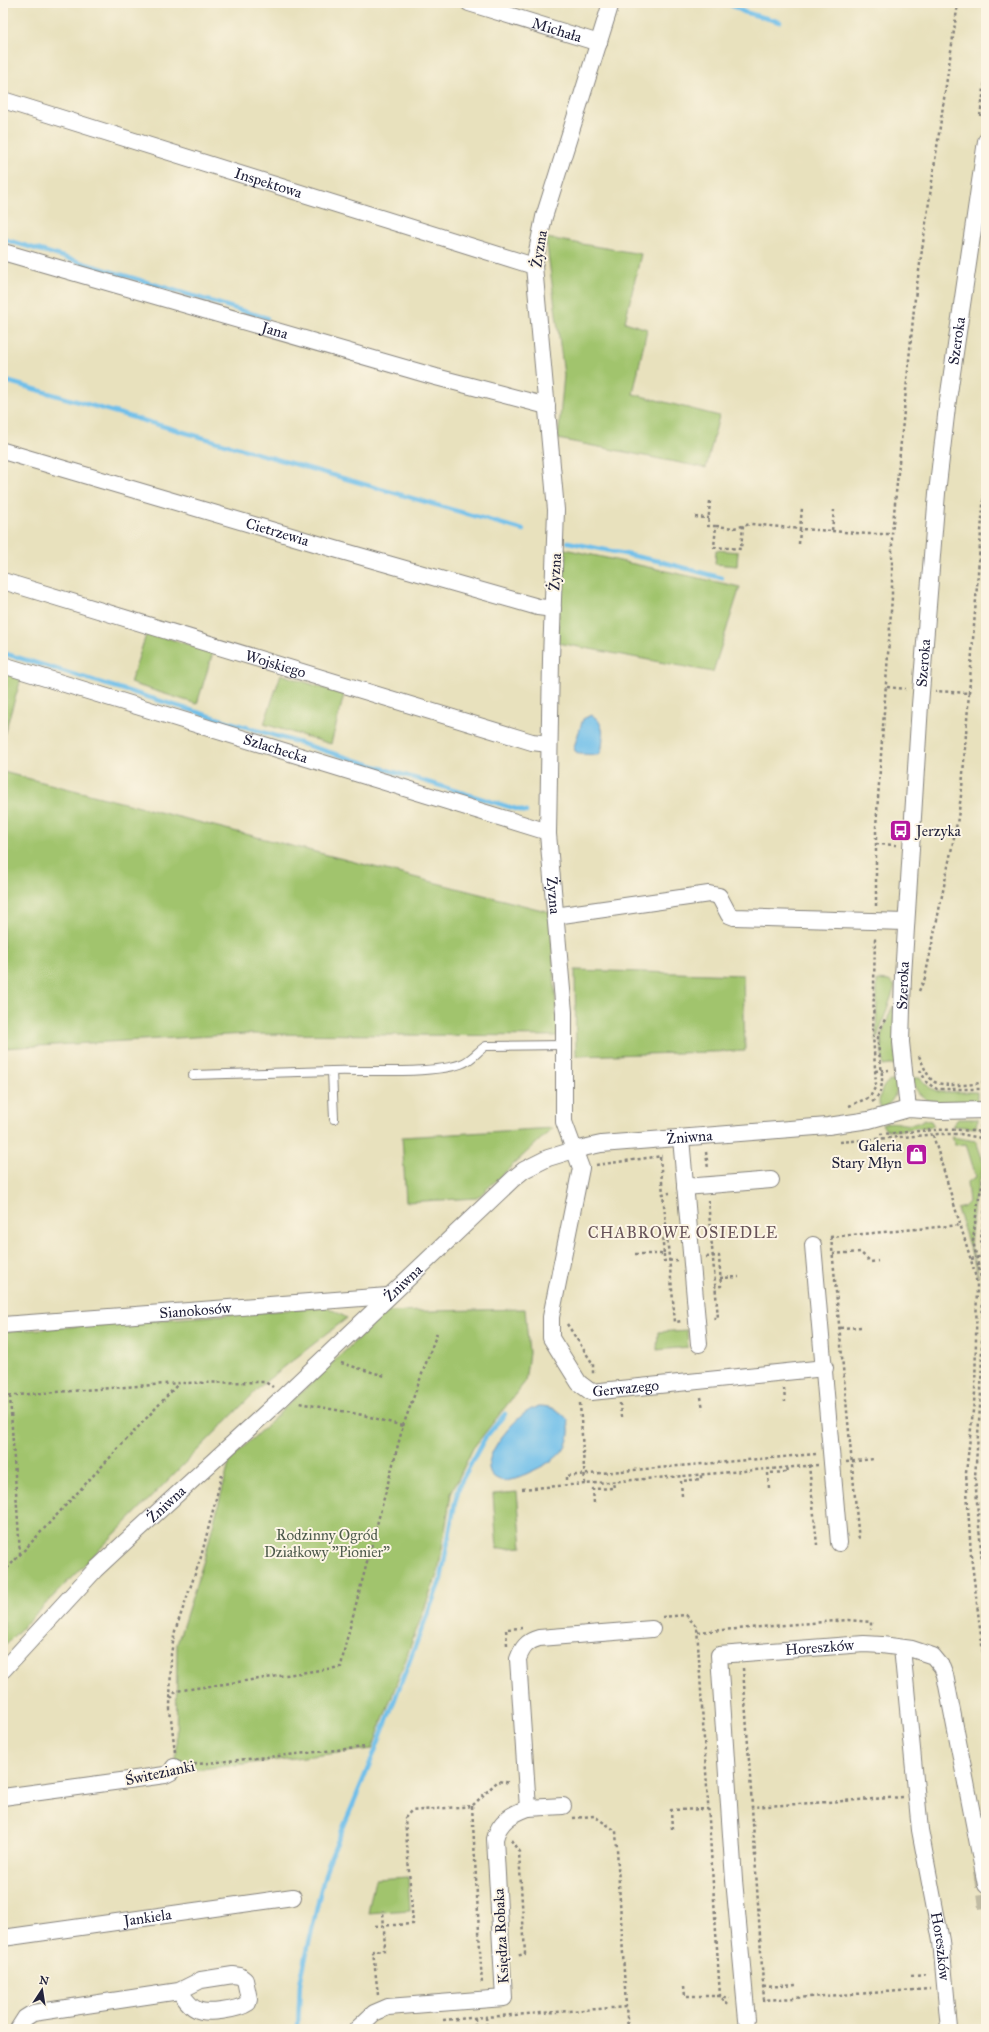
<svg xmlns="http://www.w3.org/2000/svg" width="989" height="2032" viewBox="0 0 989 2032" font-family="'IM FELL Great Primer',serif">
	<rect width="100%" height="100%" fill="#fcf5e5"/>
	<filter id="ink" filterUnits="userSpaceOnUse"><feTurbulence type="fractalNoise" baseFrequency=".025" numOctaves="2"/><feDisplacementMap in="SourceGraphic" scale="8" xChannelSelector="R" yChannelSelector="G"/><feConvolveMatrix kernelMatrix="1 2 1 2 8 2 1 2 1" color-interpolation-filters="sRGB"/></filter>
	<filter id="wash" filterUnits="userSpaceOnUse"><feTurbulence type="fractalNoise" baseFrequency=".012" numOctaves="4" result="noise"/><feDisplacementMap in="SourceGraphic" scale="16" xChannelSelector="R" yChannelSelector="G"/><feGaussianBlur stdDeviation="0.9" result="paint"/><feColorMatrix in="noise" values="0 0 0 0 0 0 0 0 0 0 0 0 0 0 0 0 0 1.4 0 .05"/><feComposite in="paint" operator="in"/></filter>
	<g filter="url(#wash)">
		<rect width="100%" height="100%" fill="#e8e1bd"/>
		<g fill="#a1c46d" stroke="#627354">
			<polygon points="546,238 641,254 625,322 647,329 633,394 719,416 706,468 558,439 564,375"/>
			<polygon points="560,548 740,587 713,672 558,643"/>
			<polygon points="716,550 738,552 737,566 715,564"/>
			<polygon points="147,632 213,652 197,704 130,683"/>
			<polygon points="3,673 21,679 3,738"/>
			<polygon points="281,674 344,695 331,744 264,724"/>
			<polygon points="3,772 550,912 558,1036 246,1034 3,1048"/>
			<polygon points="575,970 743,975 745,1051 576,1056"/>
			<polygon points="877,980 889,981 895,986 876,1041"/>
			<polygon points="892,1007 894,1007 896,1064 883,1066 881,1036"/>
			<path d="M912 1078H920L930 1088 939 1092H977V1102C951 1103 919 1111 912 1078Z"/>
			<path d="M897 1080C898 1093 892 1105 880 1109 877 1103 881 1086 888 1082 890 1081 894 1081 897 1080Z"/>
			<path d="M925 1119 931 1121 934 1126 893 1131 885 1129 882 1124C899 1118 906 1131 925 1119Z"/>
			<polygon points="958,1119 977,1119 976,1128 952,1126"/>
			<polygon points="553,1128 477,1198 406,1202 402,1137"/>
			<polygon points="952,1137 976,1141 984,1164 974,1202 970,1244 979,1276 957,1209 964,1207 969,1202 967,1182 976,1177 966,1144 955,1145"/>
			<polygon points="327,1307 347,1318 265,1382 3,1647 3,1332"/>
			<polygon points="525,1309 529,1353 525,1382 473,1448 451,1494 438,1572 372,1749 176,1772 177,1644 204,1560 230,1460 386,1312"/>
			<polygon points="687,1330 688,1347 657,1350 658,1332"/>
			<polygon points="517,1492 522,1547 497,1549 493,1494"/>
			<polygon points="408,1877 410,1910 368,1913 375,1879"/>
		</g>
		<g fill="#6fbfea" stroke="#487092">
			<path d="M591 715C605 721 604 739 601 752L598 755 579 754 575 751 574 747 583 719Z"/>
			<path d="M538 1406C551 1406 560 1410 568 1420 575 1452 550 1463 526 1474 517 1477 509 1483 500 1480 469 1469 511 1423 525 1413 529 1410 534 1408 538 1406Z"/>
		</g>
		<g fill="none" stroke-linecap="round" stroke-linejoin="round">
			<g stroke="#6fbfea" stroke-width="4.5">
				<polyline points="727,3 744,12 780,22"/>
				<polyline points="3,239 267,318"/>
				<polyline points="3,380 523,530"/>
				<polyline points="568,542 658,561 722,578"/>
				<polyline points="3,653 526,812"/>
				<polyline points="298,2029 300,1983 321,1889 328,1864 373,1756 441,1579 455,1503 460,1484 485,1438 505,1414"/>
			</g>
		</g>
	</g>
	<g filter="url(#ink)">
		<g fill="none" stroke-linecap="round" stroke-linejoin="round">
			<polyline stroke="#c0bba3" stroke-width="16" stroke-dasharray="16 8" stroke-linecap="butt" points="981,1871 986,1908"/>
			<defs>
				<g id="service">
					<polyline points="193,1075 332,1071"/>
					<path d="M334 1119 332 1071C360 1070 447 1075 467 1061 474 1057 479 1050 486 1046L565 1045"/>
				</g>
				<g id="minor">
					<path id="s1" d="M469 3 599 43"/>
					<path id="s2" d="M611 3 544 217 534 266 556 510 551 659 548 834 564 1012V1122L581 1168 551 1317V1338L579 1383 591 1392 825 1368"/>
					<path id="s3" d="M3 100 534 266"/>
					<path id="s4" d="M3 252 436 377 547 406"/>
					<path id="s5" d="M3 451 335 549 538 607 553 609"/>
					<path id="s6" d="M3 581 532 742 549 744"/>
					<path id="s7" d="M3 665 548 832"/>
					<polyline points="555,916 709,894 719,896 729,915 734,917 906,922"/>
					<path id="s8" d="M908 1109 901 1042 903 976 920 705 937 493 947 407 986 141"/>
					<polyline points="681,1138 699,1344"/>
					<polyline points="685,1187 771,1180"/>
					<polyline points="813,1245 839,1543"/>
					<path id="s9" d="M3 1325 388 1296"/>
					<path id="s10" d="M902 1648 920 1830 941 1941 949 2029"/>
					<path id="s11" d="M3 1670 95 1570 125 1542 282 1398 513 1179 524 1170 548 1158 574 1150 601 1144 828 1126 869 1120 908 1109 940 1111 986 1110"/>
					<polyline points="3,1797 165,1775 171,1772 174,1767"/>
					<polyline points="528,1808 563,1806"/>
					<path id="s12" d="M3 1938 293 1897"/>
					<path id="s13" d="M747 2020 734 1880 719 1655 864 1644 882 1645 912 1649 933 1656 942 1667 945 1675 986 1885"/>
					<path d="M18 2029 25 2018 33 2013 179 1991 201 1980 233 1975 240 1976 245 1980 249 1999 248 2003C238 2010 206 2015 196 2009 189 2006 184 1997 179 1991"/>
					<path d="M357 2029 374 2013 388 2007 504 1998 495 1839C499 1821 512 1814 528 1808L518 1659C522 1648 527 1641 539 1638L652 1629"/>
				</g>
			</defs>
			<use href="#service" stroke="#85827c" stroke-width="10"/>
			<use href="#minor" stroke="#85827c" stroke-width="18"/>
			<g stroke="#85827c" stroke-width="2.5" stroke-dasharray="3 3" stroke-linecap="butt">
				<polyline points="980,116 986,76"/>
				<polyline points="710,501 708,526 716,526 714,547 741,549 743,525"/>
				<polyline points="695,517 709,518"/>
				<polyline points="716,526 734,528 751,524 800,529 802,508"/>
				<polyline points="832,531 867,534 892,534"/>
				<polyline points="799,544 800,529 832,531 834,510"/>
				<polyline points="887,687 906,689"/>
				<polyline points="969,693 986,465"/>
				<polyline points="876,844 896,845"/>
				<polyline points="876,906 876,827 892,597 892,534 915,298 958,3"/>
				<polyline points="919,991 925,978 958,818 962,788 969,693 935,691"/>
				<path d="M919 1056C923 1064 927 1076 933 1081 940 1087 981 1086 986 1080"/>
				<polyline points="920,1070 927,1083 937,1089 986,1089"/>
				<polyline points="875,1071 889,1070"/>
				<path d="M872 1102C891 1089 877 1057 878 1038 879 1031 883 1024 886 1017"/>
				<polyline points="849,1106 870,1097 876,1086 873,1033 875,937"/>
				<polyline points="981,1125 981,1140 986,1156"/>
				<path d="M880 1134C916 1132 950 1126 986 1133"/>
				<polyline points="933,1135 974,1270 977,1284 975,1393 966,1473 971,1555 986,1677"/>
				<polyline points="840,1142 938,1134 960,1134 981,1138"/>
				<polyline points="706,1152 708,1169"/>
				<polyline points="660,1157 663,1194"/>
				<polyline points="596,1165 662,1156"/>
				<polyline points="986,1168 977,1207 973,1241 983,1287 981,1393 975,1477 986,1612"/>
				<polyline points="708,1200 718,1318 711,1318"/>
				<polyline points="666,1225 663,1194 670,1193"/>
				<polyline points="830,1237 960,1225"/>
				<polyline points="831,1237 859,1541"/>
				<polyline points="635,1254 664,1254 661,1226 666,1225 675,1322 682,1321"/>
				<polyline points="664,1254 664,1261 677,1260"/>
				<polyline points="833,1254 860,1252 871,1262 878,1261"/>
				<polyline points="706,1257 719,1256 721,1286 715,1287"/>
				<polyline points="971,1259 982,1256 981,1239 986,1199"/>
				<polyline points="720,1278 739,1277"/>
				<polyline points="567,1324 593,1364 593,1375"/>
				<polyline points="840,1328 862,1327"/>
				<polyline points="341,1363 385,1376"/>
				<polyline points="784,1388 785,1402"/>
				<polyline points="3,1396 179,1383 265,1382 273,1387"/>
				<polyline points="10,1396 20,1554"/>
				<polyline points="701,1397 703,1409"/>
				<polyline points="580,1403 585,1484"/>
				<polyline points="620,1403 621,1417"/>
				<polyline points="403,1426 437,1333"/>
				<polyline points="846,1462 874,1459"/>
				<polyline points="809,1465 817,1545"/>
				<polyline points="566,1480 566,1476 816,1454"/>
				<polyline points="769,1488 768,1473 788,1472 787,1467"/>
				<polyline points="522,1489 818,1465"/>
				<polyline points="682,1496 681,1481 701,1479 701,1475"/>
				<polyline points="594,1503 593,1489 614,1488 613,1482"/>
				<polyline points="3,1573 179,1383"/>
				<polyline points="662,1617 686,1615 697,1627 720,1996 730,1998"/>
				<polyline points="698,1632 848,1620 871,1622 871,1629"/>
				<polyline points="507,1645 506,1629 522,1628"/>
				<polyline points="743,1668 752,1807"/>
				<polyline points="171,1699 176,1691 341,1667 345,1646 403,1426 363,1415 299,1403"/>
				<polyline points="175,1752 170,1710 171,1654 175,1631 201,1557 222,1475"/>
				<polyline points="188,1765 366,1747"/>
				<polyline points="903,1797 752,1807 764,2000 930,1989"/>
				<polyline points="472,1806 482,1985"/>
				<polyline points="573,1818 594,1816 616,1831 626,2007"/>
				<polyline points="672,1829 671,1810 709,1809"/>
				<polyline points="511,1840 519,1852 525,1954 516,1956"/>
				<polyline points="375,1926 413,1924 405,1818 411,1811 472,1806 498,1781 511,1783"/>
				<polyline points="911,1975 929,1974"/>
				<polyline points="684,1986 685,1996 720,1996 729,2006"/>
				<polyline points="763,1987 798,1985"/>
				<polyline points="378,1995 373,1951 385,1950 383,1910"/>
				<polyline points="486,2017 487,2029"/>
				<polyline points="475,2018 475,2029"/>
				<polyline points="443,2020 626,2007 628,2029"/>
			</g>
			<use href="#service" stroke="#fff" stroke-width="8"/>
			<use href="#minor" stroke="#fff" stroke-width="16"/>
		</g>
	</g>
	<defs>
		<symbol id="bus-square" viewBox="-11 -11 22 22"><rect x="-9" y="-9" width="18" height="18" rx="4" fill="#b5179e" stroke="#fcf5e5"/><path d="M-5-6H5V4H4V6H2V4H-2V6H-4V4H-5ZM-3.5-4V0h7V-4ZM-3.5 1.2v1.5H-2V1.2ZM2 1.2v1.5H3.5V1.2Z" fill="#fff"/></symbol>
		<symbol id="shop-square" viewBox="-11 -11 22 22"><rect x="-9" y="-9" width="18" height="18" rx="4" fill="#b5179e" stroke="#fcf5e5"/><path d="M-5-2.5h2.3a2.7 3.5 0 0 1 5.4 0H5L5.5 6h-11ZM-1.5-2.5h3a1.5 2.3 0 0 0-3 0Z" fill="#fff"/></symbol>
	</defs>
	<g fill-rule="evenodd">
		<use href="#bus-square" x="888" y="818" width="25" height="25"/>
		<use href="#shop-square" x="904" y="1142" width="25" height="25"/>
	</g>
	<g text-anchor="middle" stroke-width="4" stroke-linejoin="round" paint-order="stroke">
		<g font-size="15" fill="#22223b" stroke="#fcf5e5">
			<text dy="5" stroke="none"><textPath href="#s1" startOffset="92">Michała</textPath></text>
			<text dy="5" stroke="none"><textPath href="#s3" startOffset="278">Inspektowa</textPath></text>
			<text transform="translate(539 249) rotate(-81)" y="5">Żyzna</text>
			<text dy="5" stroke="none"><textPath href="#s4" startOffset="283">Jana</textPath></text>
			<text dy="5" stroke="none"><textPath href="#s8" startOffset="771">Szeroka</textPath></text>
			<text dy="5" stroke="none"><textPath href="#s5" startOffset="286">Cietrzewia</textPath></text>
			<text transform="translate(555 572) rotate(-87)" y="5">Żyzna</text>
			<text dy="5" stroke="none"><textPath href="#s8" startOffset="447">Szeroka</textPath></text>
			<text dy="5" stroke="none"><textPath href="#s6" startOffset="285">Wojskiego</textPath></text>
			<text dy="5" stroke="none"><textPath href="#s7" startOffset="285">Szlachecka</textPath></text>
			<text dy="5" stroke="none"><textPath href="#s2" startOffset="905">Żyzna</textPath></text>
			<text dy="5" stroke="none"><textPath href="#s8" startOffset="124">Szeroka</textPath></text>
			<text dy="5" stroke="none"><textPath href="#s11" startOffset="893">Żniwna</textPath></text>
			<text dy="5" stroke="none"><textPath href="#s11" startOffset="557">Żniwna</textPath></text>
			<text dy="5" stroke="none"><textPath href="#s9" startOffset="193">Sianokosów</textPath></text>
			<text dy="5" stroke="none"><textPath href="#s2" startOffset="1457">Gerwazego</textPath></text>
			<text dy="5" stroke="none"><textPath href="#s11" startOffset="233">Żniwna</textPath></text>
			<text dy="5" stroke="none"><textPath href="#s13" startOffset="467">Horeszków</textPath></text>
			<text transform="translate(160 1773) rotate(-12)" y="5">Świtezianki</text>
			<text dy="5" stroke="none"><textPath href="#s12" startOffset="146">Jankiela</textPath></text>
			<text transform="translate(501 1936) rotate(-93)" y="5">Księdza Robaka</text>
			<text dy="5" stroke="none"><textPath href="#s10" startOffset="301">Horeszków</textPath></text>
		</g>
		<g font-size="15" fill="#22223b" stroke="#fcf5e5" text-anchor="start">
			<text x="916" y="836">Jerzyka</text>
			<text x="902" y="1151" text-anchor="end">Galeria<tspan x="902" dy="17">Stary Młyn</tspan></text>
		</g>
		<g font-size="15" fill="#4e5b4c" stroke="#fcf5e5">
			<text x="327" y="1540">Rodzinny Ogród<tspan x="327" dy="17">Działkowy "Pionier"</tspan></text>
		</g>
		<g font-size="16" letter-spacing="1" fill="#675358" stroke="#fcf5e5">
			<text x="683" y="1238">CHABROWE OSIEDLE</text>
		</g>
	</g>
	<rect width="989" height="2032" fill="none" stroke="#fcf5e5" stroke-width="16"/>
	<g transform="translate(42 1990) rotate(12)" stroke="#fcf5e5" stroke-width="3" paint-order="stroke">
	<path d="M0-3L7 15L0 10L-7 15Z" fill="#22223b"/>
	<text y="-6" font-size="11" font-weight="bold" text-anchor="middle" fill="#22223b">N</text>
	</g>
</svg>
